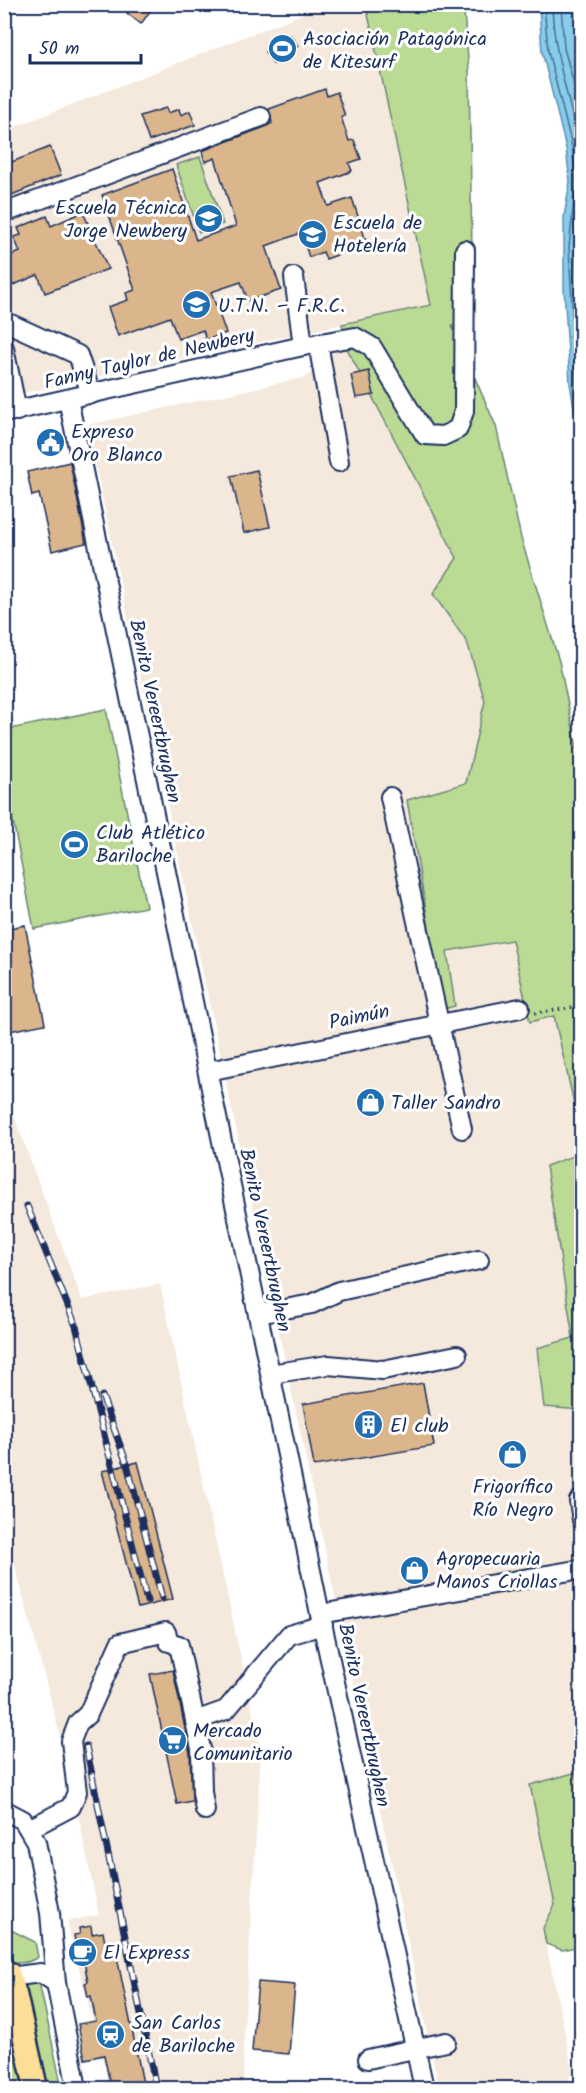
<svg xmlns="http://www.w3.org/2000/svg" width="586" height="2093" viewBox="0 0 586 2093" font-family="Kalam,sans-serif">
	<rect width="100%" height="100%" fill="#fff"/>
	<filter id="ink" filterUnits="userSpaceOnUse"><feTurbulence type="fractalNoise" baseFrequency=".0167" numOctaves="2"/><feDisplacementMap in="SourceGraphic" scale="12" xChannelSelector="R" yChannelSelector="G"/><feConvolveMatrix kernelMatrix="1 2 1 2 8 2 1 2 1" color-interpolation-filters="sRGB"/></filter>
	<g filter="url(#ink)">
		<g fill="#f4e9dc">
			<polygon points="325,5 366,5 431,305 5,397 5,131"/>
			<polygon points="344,343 457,559 433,594 467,642 485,701 466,783 408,800 443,1009 455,1006 447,951 512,940 530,1022 554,1015 581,1134 581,1153 546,1166 573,1338 537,1348 544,1407 582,1410 581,1771 530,1786 555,1905 543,1929 573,2072 563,2088 439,2088 87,425 306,377"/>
			<polygon points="4,1089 82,1300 160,1284 261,1751 243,2051 244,2088 110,2088 67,1921 99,1915 67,1762 5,1528"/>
		</g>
		<g fill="#bbdb94" stroke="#6b8579" stroke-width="1.5">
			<polygon points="366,5 460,5 464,12 469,70 473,315 452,326 496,426 521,538 559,661 581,767 577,861 580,932 579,970 582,979 581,1134 554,1016 530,1022 512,940 447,951 455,1006 443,1009 407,800 466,783 485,701 467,642 433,594 457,558 344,343 342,324 431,305"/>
			<polygon points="200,157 223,224 199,232 176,165"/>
			<polygon points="106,709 146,907 34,929 5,780 5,730"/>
			<polygon points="581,1153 582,1153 581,1410 544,1407 537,1348 573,1338 546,1166"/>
			<polygon points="581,1771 581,1946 562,1950 546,1944 543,1928 555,1905 530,1785"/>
			<path d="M4 1912 9 1929 35 1942 38 1957C30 1962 21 1965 12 1961L5 1941Z"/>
			<polygon points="39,1982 62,2088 46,2088 24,1985"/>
			<polygon points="5,1990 25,2088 5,2088"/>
		</g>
		<polygon fill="#88ccea" stroke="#5c8db2" stroke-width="1.5" points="539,5 581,5 581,451 570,383 564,289 564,217 570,182 566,148 542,52"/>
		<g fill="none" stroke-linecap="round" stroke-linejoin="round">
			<g stroke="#476e96" stroke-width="1.5">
				<polyline points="544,4 548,51 572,146 576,181 569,247 576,382 582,423"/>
				<path d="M552 4C553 60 575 111 582 166"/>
				<polyline points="561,4 564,48 582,114"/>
				<polyline points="582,193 576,247 582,340"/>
			</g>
		</g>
		<g fill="#dbb68c" stroke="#1b2f5e" stroke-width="1.5">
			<polygon points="134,4 155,4 141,24 127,13"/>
			<polygon points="290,35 298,46 273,64 265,52"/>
			<polygon points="325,89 327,96 337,92 345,116 341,117 349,141 354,140 361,159 349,163 352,171 320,183 328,206 352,198 367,244 326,259 323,252 309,257 301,233 266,246 281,290 248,301 241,282 211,292 226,333 206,340 203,330 178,339 170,317 118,336 108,307 128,300 126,293 135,290 102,195 172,169 196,240 236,226 215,158 205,162 202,151 265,127 272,123 269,109"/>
			<polygon points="166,108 168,113 179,109 181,115 190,111 195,125 149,141 140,116"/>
			<polygon points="50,147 61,175 9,196 4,184 4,165"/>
			<polygon points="83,212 108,269 45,293 38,275 11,286 4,268 4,258 20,252 14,237 21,235 18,228 47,216 51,226"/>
			<polygon points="369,371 374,395 356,398 351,375"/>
			<polygon points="70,462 86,543 52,551 39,494 32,496 27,472"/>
			<polygon points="257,470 270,527 244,533 231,476"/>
			<polygon points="25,925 45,1024 4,1032 4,929"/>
			<polygon points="423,1383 434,1446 314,1466 303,1404"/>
			<polygon points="138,1462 173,1599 138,1608 102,1471"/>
			<polygon points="173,1670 190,1753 192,1801 177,1804 150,1674"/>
			<polygon points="91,1926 92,1934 103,1932 107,1953 116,1952 144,2088 111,2088 104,2055 85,2059 78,2024 96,2021 91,1996 88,1997 85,1983 88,1982 82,1951 77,1952 74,1935 80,1934 79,1928"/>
			<polygon points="258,1982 295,1985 289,2054 252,2051"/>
		</g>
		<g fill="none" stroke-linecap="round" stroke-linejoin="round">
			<defs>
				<g id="minor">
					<polyline points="4,213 261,117"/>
					<polyline points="294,277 303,346"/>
					<polyline points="4,321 78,355 91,394"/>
					<polyline points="318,343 339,462"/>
					<polyline points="4,348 17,411"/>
					<polyline points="68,399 320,1614 424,2088"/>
					<polyline points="4,413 303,346 355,337 372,347 425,435 443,436 458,429 464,411 465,250"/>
					<polyline points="390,797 462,1129"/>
					<polyline points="208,1071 520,1008"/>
					<polyline points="258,1314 312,1304 339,1291 479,1260"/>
					<polyline points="270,1374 328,1365 383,1370 457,1355"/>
					<polyline points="579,1501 582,1520"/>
					<polyline points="320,1614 582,1569"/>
					<polyline points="195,1721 226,1710 289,1635 323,1625"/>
					<polyline points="4,1810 23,1820 36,1842 50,1913 56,1983 77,2088"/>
					<polyline points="29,1829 71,1807 77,1792 71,1741 78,1723 88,1714 120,1643 166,1632 169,1642 179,1645 201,1749 202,1792 205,1810"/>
					<polyline points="9,1977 41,1973 56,1983"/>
					<polyline points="368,2059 446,2042"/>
				</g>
				<polyline id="major" points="4,1973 8,1973 15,1994 36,2088"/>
			</defs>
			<use href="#minor" stroke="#1b2f5e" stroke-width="22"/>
			<use href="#major" stroke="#1b2f5e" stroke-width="27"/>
			<polyline stroke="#1b2f5e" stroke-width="3" stroke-dasharray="1.5 4.5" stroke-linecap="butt" points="535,1013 582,1006"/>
			<use href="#minor" stroke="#fff" stroke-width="18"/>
			<use href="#major" stroke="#fdde96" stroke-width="22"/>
			<defs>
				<g id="rail">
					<polyline points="27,1206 76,1326 147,1601"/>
					<polyline points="102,1396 127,1464 162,1598"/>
					<polyline points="86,1746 156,2088"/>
				</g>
			</defs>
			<use href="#rail" stroke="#1b2f5e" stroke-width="7"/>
			<use href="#rail" stroke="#fff" stroke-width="4.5" stroke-dasharray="14" stroke-linecap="butt"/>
		</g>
	</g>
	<defs>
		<symbol id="stadium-disc" viewBox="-11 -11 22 22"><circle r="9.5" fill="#1f6fb2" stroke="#fff"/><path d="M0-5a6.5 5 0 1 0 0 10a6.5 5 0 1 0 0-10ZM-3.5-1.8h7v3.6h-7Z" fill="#fff"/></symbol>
		<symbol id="school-disc" viewBox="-11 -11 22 22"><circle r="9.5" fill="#1f6fb2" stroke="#fff"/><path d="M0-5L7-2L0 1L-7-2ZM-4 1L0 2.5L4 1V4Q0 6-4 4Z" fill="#fff"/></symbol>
		<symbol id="university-disc" viewBox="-11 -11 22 22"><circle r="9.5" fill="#1f6fb2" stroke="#fff"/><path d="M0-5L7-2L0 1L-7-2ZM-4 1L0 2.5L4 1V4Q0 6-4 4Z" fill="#fff"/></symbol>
		<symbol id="civic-disc" viewBox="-11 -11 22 22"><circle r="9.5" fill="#1f6fb2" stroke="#fff"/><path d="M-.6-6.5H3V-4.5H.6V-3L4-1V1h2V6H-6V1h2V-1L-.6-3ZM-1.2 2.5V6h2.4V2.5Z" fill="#fff"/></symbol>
		<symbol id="shop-disc" viewBox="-11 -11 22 22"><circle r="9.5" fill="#1f6fb2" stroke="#fff"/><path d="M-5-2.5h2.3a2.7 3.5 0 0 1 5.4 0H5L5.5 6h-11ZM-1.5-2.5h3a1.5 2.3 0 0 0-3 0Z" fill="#fff"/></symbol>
		<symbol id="building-disc" viewBox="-11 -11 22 22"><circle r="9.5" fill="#1f6fb2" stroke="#fff"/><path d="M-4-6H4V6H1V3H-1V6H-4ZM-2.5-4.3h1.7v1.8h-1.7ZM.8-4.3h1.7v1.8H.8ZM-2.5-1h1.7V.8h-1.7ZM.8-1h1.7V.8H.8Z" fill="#fff"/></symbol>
		<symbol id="supermarket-disc" viewBox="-11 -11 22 22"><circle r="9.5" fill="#1f6fb2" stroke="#fff"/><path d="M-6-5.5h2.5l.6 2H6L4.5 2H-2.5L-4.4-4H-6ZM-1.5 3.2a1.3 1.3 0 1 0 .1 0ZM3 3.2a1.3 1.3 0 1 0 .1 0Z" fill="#fff"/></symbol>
		<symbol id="cafe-disc" viewBox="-11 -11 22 22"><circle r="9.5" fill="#1f6fb2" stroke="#fff"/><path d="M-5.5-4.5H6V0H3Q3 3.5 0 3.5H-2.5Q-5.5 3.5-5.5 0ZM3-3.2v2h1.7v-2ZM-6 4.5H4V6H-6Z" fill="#fff"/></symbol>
		<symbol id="station-disc" viewBox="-11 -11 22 22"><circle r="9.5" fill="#1f6fb2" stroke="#fff"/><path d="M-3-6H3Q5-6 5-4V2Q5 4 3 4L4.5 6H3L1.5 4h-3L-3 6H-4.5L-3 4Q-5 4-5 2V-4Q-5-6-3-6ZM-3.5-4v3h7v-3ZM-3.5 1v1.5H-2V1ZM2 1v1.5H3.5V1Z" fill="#fff"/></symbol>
	</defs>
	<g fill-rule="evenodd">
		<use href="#stadium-disc" x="266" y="32" width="33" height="33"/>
		<use href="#school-disc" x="192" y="202" width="33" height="33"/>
		<use href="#university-disc" x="296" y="218" width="33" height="33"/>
		<use href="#university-disc" x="180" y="288" width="33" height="33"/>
		<use href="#civic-disc" x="34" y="426" width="33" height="33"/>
		<use href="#stadium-disc" x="58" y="828" width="33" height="33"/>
		<use href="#shop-disc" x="354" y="1086" width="33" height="33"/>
		<use href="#building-disc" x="352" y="1408" width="33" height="33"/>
		<use href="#shop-disc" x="496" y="1438" width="33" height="33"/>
		<use href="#shop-disc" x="398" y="1554" width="33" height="33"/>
		<use href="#supermarket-disc" x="156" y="1724" width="33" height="33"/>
		<use href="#cafe-disc" x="66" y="1936" width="33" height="33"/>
		<use href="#station-disc" x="94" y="2018" width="33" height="33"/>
	</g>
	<g text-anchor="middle" stroke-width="6" stroke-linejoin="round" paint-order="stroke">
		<g font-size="20" fill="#1b2f5e" stroke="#fff" text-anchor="start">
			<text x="303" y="45">Asociación Patagónica<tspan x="303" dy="23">de Kitesurf</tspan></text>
			<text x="187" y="214" text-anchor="end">Escuela Técnica<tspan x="187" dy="23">Jorge Newbery</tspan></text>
			<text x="333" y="229">Escuela de<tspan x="333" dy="23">Hotelería</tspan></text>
			<text x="218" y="312">U.T.N. – F.R.C.</text>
			<text x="71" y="438">Expreso<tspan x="71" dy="23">Oro Blanco</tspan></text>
			<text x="96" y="839">Club Atlético<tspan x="96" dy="23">Bariloche</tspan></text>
			<text x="391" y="1109">Taller Sandro</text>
			<text x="390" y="1432">El club</text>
			<text x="513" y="1493" text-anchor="middle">Frigorífico<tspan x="513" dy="23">Río Negro</tspan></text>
			<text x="436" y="1565">Agropecuaria<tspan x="436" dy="23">Manos Criollas</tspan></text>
			<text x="193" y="1737">Mercado<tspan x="193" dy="23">Comunitario</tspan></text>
			<text x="103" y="1959">El Express</text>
			<text x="132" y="2029">San Carlos<tspan x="132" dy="23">de Bariloche</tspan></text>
		</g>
		<g font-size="20" fill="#1b2f5e" stroke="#fff">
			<text transform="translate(149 358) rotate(-13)" y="7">Fanny Taylor de Newbery</text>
			<text transform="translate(156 711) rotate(78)" y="7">Benito Vereertbrughen</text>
			<text transform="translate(359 1016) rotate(-12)" y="7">Paimún</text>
			<text transform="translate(266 1240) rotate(78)" y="7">Benito Vereertbrughen</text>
			<text transform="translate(365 1715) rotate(78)" y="7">Benito Vereertbrughen</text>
		</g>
	</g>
	<rect width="586" height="2093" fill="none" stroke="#fff" stroke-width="24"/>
	<rect x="12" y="12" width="562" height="2069" fill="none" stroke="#1b2f5e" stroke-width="2" filter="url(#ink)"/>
	<path d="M30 54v9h111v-9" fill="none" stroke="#1b2f5e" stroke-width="3"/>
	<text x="39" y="54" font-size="18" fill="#1b2f5e" stroke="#ffffff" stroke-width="4.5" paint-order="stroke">50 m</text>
</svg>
